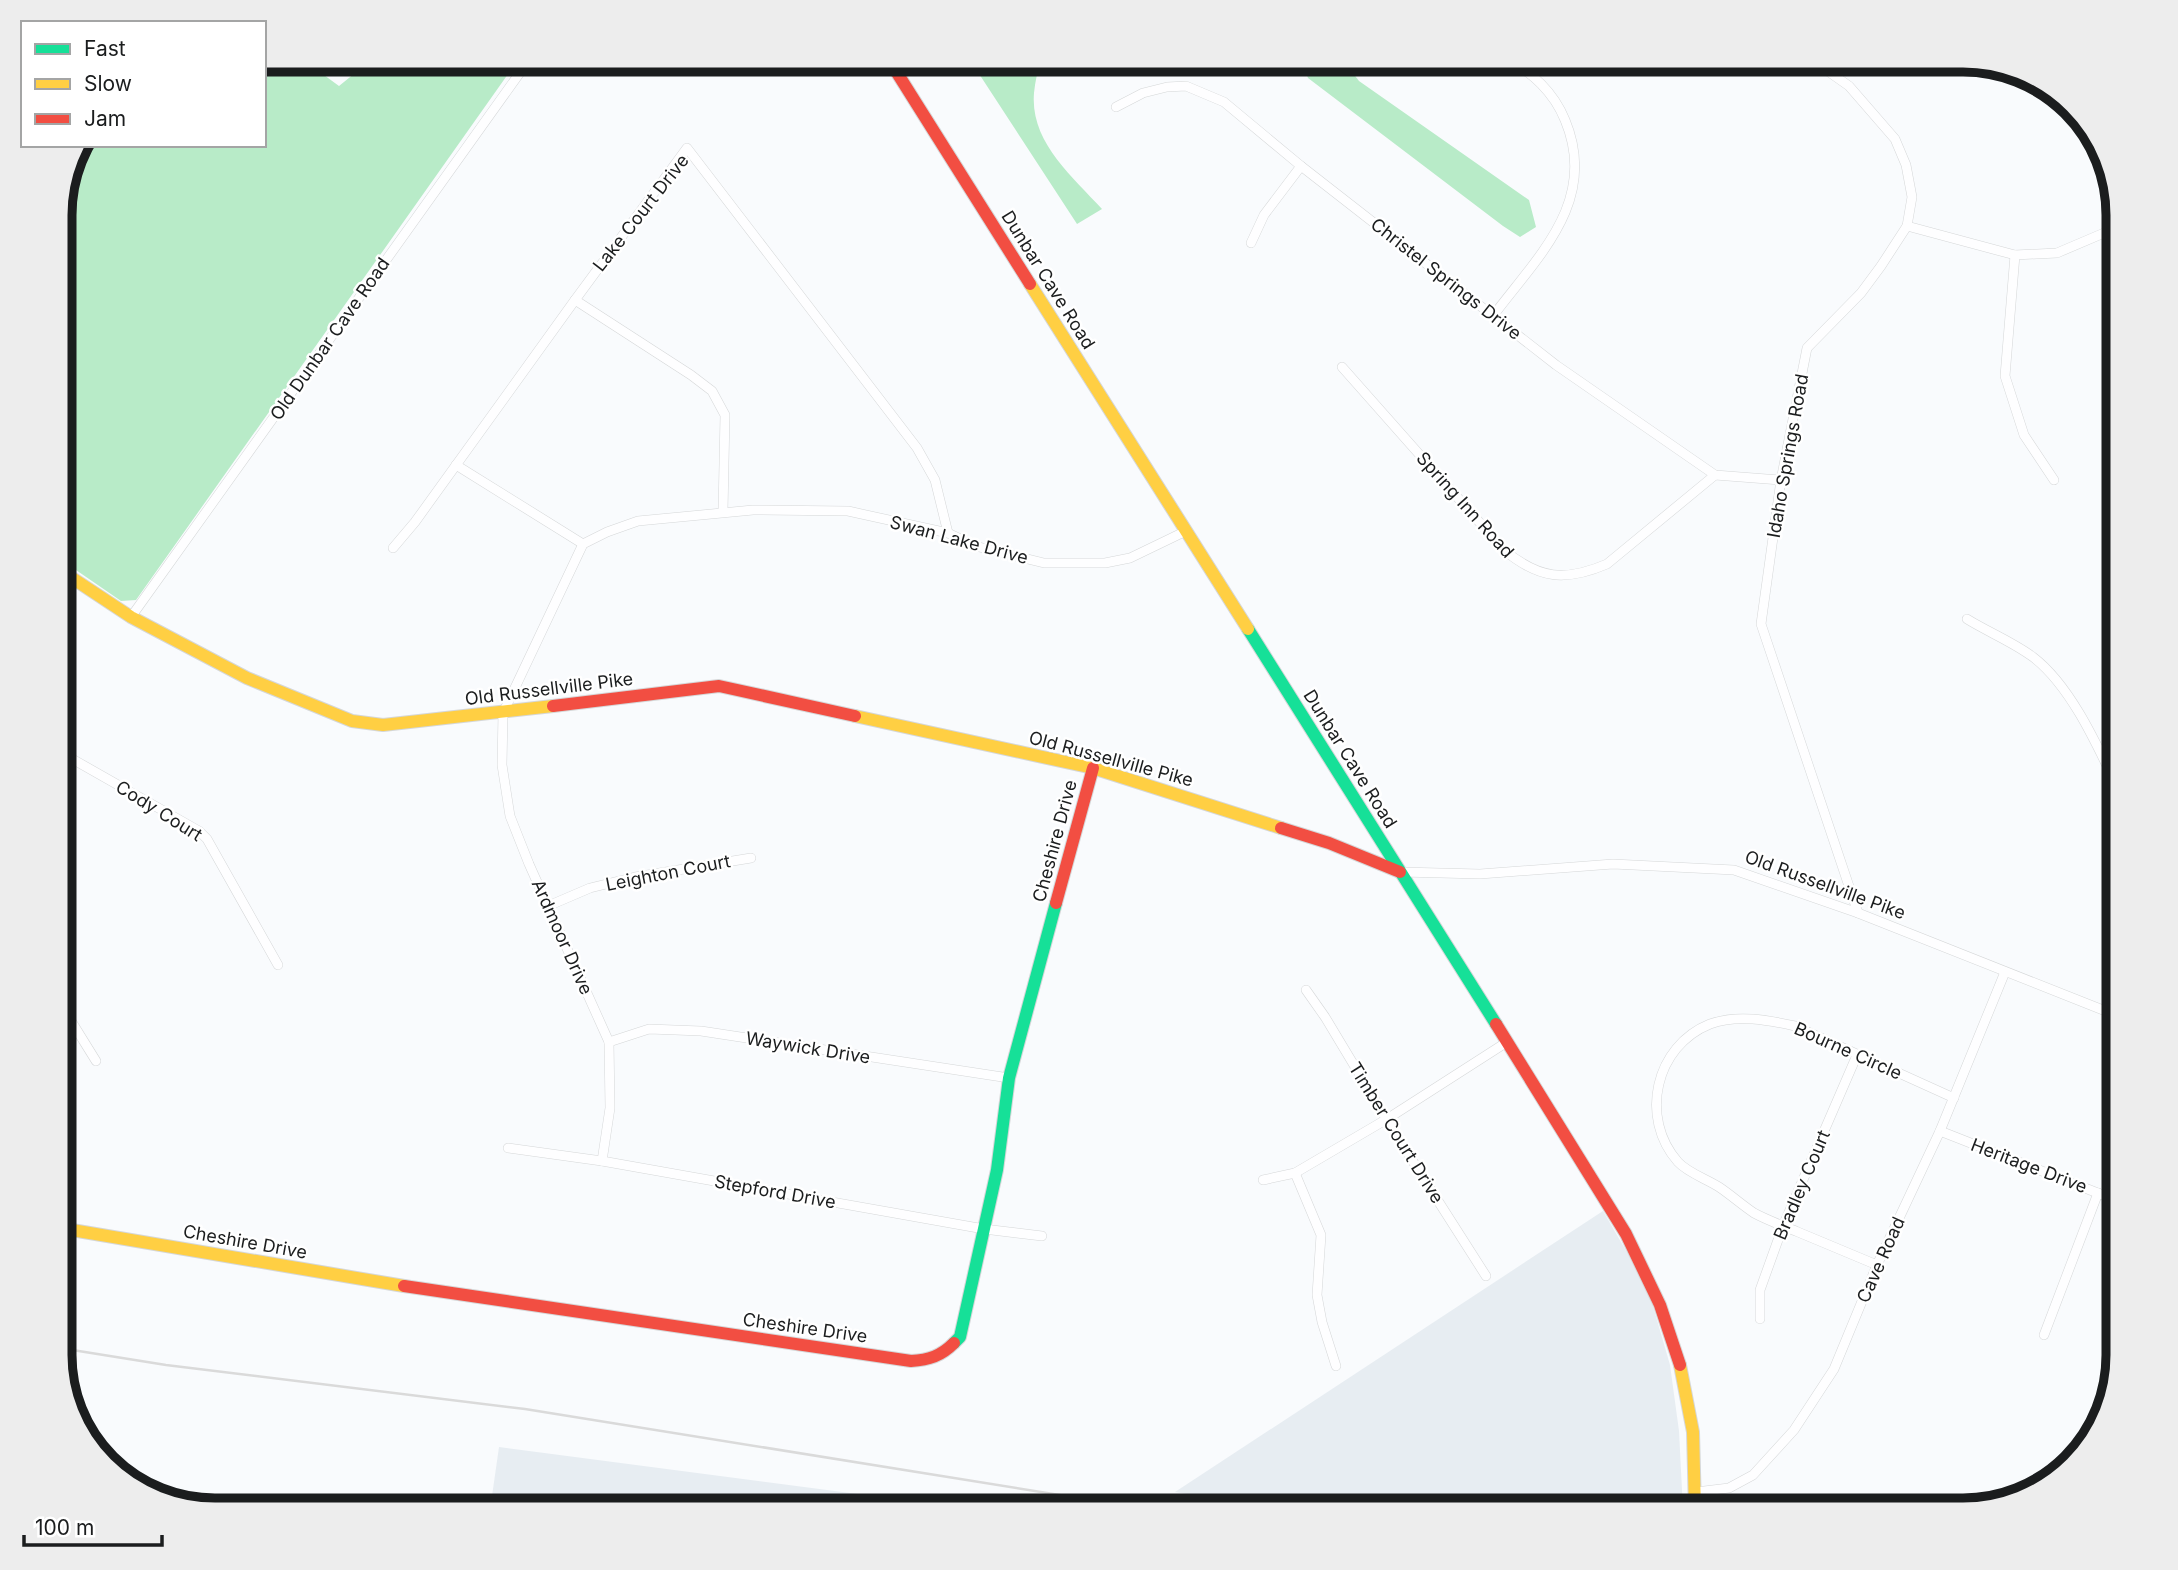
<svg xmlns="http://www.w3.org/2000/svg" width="2178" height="1570" viewBox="0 0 2178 1570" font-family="Inter,sans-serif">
	<rect width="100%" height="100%" fill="#f9fbfd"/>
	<g fill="#e7edf2">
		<polygon points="1603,1211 1628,1254 1653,1306 1670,1365 1679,1431 1683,1510 1284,1510 1175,1492"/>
		<polygon points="499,1447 980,1510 490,1510"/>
	</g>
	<g fill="#b8ebc8">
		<polygon points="264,60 316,60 313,67 339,86 360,69 356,60 518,60 136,600 121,601 60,559 60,204 76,145 264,145"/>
		<path d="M970 60H1040C1038 70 1035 82 1034 93 1030 142 1072 176 1102 209L1077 224Z"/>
		<polygon points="1301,60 1343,60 1359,81 1529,200 1536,227 1520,237 1503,226 1308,78"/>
	</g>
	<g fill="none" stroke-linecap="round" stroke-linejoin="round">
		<defs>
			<g id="street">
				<polyline points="1812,60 1849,86 1895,139 1906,165 1912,197 1907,226 1881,266 1861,293 1807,348 1781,480 1761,624 1858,913"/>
				<polyline points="1116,107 1143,93 1167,87 1186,86 1224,102 1301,166 1556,365 1715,475 1781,480"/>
				<polyline points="1907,226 2015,255 2057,253 2118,227"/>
				<polyline points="1251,243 1264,215 1301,166"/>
				<polyline points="2015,255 2005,376 2024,435 2054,480"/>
				<polyline points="575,300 691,375 712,391 725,415 723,512"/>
				<path d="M1493 316C1538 256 1599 201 1565 120 1554 93 1532 71 1506 60"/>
				<path d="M1342 367 1504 550C1539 579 1565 582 1607 564L1715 475"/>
				<polyline points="456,465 583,544"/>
				<polyline points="393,548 415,522 575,300 687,148 917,448 935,480 948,533"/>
				<polyline points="131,617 529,60"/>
				<path d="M1967 619C1988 632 2013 642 2033 657 2071 686 2098 747 2118 789"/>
				<polyline points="60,752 199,831 207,839 278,965"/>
				<polyline points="1401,872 1480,874 1613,864 1734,870 1858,913 2118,1016"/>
				<polyline points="548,906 590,888 635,877 751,858"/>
				<polyline points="1306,990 1325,1017 1396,1135 1486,1276"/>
				<polyline points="60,1003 96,1061"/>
				<polyline points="609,1042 649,1029 701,1031 1009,1078"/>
				<polyline points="1940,1131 2118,1201"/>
				<polyline points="508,1148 602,1161 984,1229 1042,1236"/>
				<polyline points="602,1161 610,1108 609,1042 529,864 510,816 502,765 503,713 583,544 607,532 638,521 753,510 848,511 948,533 975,546 1044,563 1105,563 1130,558 1186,531"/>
				<polyline points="1295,1173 1321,1235 1317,1295 1322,1322 1336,1366"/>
				<polyline points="1263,1180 1295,1173 1387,1119 1507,1042"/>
				<path d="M1877 1265C1851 1254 1824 1243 1798 1232 1783 1226 1767 1220 1754 1213 1742 1205 1731 1195 1719 1187 1707 1179 1688 1173 1678 1162 1639 1118 1655 1046 1710 1024 1737 1014 1768 1020 1795 1026L1954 1098"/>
				<polyline points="1760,1319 1760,1290 1783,1226 1857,1055"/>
				<polyline points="2044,1335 2098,1193"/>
				<polyline points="1696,1492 1729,1488 1753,1475 1794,1430 1834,1369 1877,1265 1940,1131 2005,972"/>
			</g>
			<g id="fast">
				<polyline points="1248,629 1496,1024"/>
				<polyline points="954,1343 960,1337 997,1170 1009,1078 1056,903"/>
			</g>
			<g id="slow">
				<polyline points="1030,284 1248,629"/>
				<polyline points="60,570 131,617 247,678 352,721 383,725 553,706"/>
				<polyline points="855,716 1093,768 1281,828"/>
				<polyline points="60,1228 404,1286"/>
				<polyline points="1680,1365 1693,1432 1695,1510"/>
			</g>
			<g id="jam">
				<polyline points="889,60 1030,284"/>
				<polyline points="553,706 719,686 855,716"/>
				<polyline points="1281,828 1329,843 1400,872"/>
				<polyline points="1056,903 1093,768"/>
				<polyline points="1496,1024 1626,1234 1660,1305 1680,1365"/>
				<path d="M404 1286 911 1361C929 1360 941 1356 954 1343"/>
			</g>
		</defs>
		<use href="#street" stroke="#d5d7d8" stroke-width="10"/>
		<use href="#fast" stroke="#d5d7d8" stroke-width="14"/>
		<use href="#slow" stroke="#d5d7d8" stroke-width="14"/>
		<use href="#jam" stroke="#d5d7d8" stroke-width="14"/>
		<use href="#street" stroke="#fefeff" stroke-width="9"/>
		<use href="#fast" stroke="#16e098" stroke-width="12"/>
		<use href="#slow" stroke="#ffcf43" stroke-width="12"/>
		<use href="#jam" stroke="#f24e42" stroke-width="12"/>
		<polyline stroke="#dadada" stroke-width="2.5" points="60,1348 166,1365 525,1409 1153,1510"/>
	</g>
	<g text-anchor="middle" stroke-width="5" stroke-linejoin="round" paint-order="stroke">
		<g font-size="18" fill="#1b1d1e" stroke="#fff">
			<text transform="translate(641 213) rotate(-52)" y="6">Lake Court Drive</text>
			<text transform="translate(1446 279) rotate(38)" y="6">Christel Springs Drive</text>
			<text transform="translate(1048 280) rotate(58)" y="6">Dunbar Cave Road</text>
			<text transform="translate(330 339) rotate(-55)" y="6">Old Dunbar Cave Road</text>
			<text transform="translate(1788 456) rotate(-80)" y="6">Idaho Springs Road</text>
			<text transform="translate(1465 505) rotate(48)" y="6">Spring Inn Road</text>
			<text transform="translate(959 540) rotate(15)" y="6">Swan Lake Drive</text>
			<text transform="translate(549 689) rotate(-7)" y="6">Old Russellville Pike</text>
			<text transform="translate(1111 759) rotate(15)" y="6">Old Russellville Pike</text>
			<text transform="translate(1350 759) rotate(58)" y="6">Dunbar Cave Road</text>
			<text transform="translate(159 811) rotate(32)" y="6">Cody Court</text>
			<text transform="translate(1055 841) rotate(-75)" y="6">Cheshire Drive</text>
			<text transform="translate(668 873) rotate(-11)" y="6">Leighton Court</text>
			<text transform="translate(1825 885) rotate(20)" y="6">Old Russellville Pike</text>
			<text transform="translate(562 937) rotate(66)" y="6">Ardmoor Drive</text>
			<text transform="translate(808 1048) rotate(9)" y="6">Waywick Drive</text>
			<text transform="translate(1848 1051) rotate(24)" y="6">Bourne Circle</text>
			<text transform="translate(1396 1133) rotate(58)" y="6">Timber Court Drive</text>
			<text transform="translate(2029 1166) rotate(21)" y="6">Heritage Drive</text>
			<text transform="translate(1802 1185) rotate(-67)" y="6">Bradley Court</text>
			<text transform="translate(775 1192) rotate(10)" y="6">Stepford Drive</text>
			<text transform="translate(245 1242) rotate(10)" y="6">Cheshire Drive</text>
			<text transform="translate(1881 1260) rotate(-66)" y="6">Cave Road</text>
			<text transform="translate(805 1328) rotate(8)" y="6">Cheshire Drive</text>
		</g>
	</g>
	<path d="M0 0H2178V1570H0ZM215 72H1963A143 143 0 0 1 2106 215V1355A143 143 0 0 1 1963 1498H215A143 143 0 0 1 72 1355V215A143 143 0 0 1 215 72Z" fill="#ededed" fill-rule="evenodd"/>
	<path fill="none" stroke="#1b1d1e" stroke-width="9" d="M215 72H1963A143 143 0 0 1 2106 215V1355A143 143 0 0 1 1963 1498H215A143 143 0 0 1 72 1355V215A143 143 0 0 1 215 72Z"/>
	<rect x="21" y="21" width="245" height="126" fill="#ffffff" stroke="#a4a5a5" stroke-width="2"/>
	<rect x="35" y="44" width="35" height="10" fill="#16e098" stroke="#a4a5a5" stroke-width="2"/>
	<text x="84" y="56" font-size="21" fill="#1b1d1e">Fast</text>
	<rect x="35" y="79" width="35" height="10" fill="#ffcf43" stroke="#a4a5a5" stroke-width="2"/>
	<text x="84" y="91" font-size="21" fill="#1b1d1e">Slow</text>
	<rect x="35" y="114" width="35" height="10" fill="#f24e42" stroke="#a4a5a5" stroke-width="2"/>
	<text x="84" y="126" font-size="21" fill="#1b1d1e">Jam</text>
	<path d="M24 1535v10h138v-10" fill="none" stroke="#1b1d1e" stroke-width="3.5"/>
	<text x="35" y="1535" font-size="21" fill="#1b1d1e" stroke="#ffffff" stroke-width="5" paint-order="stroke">100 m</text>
</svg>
